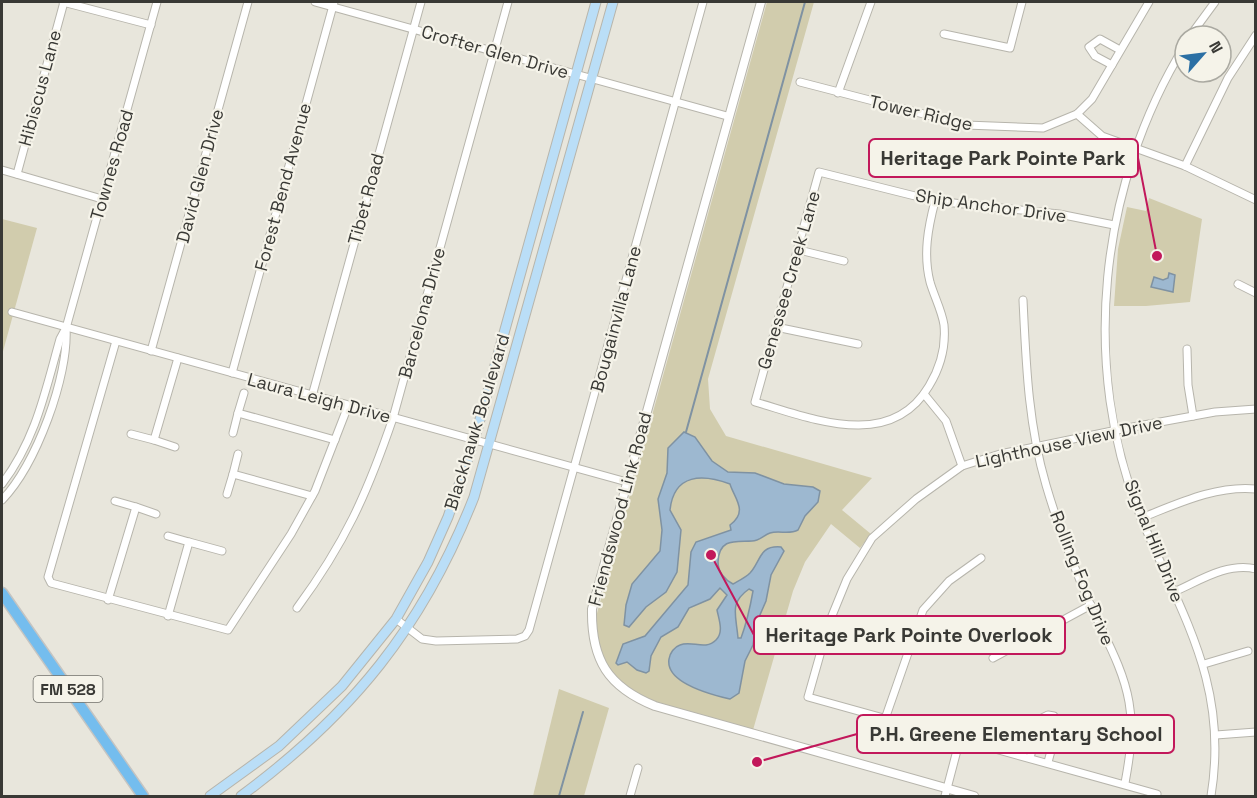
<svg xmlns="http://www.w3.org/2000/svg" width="1257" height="798" viewBox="0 0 1257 798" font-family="'Space Grotesk',sans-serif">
	<rect width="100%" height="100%" fill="#e8e6dc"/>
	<g fill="#d1ccad">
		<path d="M767 2H814L708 379 710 409 726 436 872 478 842 510 871 534 860 548 831 524 805 562 793 591 753 730C711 718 633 707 609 668 600 654 598 640 594 624Z"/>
		<polygon points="1149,198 1202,219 1190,302 1146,306 1114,306 1118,249 1127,207 1146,211"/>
		<polygon points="2,219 37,228 2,355"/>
		<polygon points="559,689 609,708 584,796 533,796"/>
	</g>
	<g fill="#9db8d0" stroke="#7f92a2" stroke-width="1.5" fill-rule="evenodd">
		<polygon points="1169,273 1175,275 1173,292 1151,287 1154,277 1163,280 1168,278"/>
		<path d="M684 432 695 437 712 461 728 472 755 473 784 484 813 487 820 491 818 502 805 516 798 530C789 535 779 530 770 533 764 535 759 541 752 541 737 542 719 537 718 562 718 572 725 580 733 584 738 581 745 578 750 573 761 561 759 545 781 547L784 551 771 575 766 601 756 624 753 645 745 661 739 693 730 699C713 695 665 683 669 659 670 653 674 647 680 645 692 640 705 651 716 640 724 632 719 620 717 610L727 595 720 588 710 599 689 608 678 627 661 637 651 656 649 671 646 673 637 670 627 662 618 665 616 663 623 644 645 636 688 585 691 552 696 542 731 530 730 525C749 511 734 498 730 484 703 474 674 473 670 510L681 530 677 572 666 592 646 607 629 627 624 625 626 605 632 584 660 551 662 530 658 499 667 473 668 448ZM749 589 753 591C750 608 747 622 741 638H738C736 614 729 603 749 589Z"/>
	</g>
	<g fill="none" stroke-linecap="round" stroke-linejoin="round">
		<g stroke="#7f92a2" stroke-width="2">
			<polyline points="686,432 805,2"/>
			<polyline points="559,796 583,712"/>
		</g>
		<defs>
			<g id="minor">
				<polyline points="63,2 151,25"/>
				<polyline points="315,2 727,116"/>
				<polyline points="944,34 1010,48 1022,2"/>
				<polyline points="1190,36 1215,2"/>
				<path d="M1185 45C1099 185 1079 367 1142 520 1183 618 1229 685 1211 796"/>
				<polyline points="1112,65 1095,56 1089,47 1100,39 1120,50"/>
				<polyline points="800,82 966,125 1043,128 1077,114 1092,99 1149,2"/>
				<polyline points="838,93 871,2"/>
				<polyline points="1077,114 1102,136 1185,166 1256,200"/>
				<polyline points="1185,166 1228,78 1256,35"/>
				<polyline points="2,170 102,199"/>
				<polyline points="17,174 64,2"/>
				<path d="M935 201C928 228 923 254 930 282 934 296 942 311 944 325 946 347 940 368 929 386 890 452 811 418 755 402L819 172 935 201 1059 214 1114 225"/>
				<polyline points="799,250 844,261"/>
				<polyline points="1238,284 1256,293"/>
				<path d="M1023 300C1026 362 1028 424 1046 485 1058 526 1073 565 1090 604 1104 636 1123 667 1129 702 1134 729 1130 756 1125 783"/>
				<polyline points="12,312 627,482"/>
				<polyline points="776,327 858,344"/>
				<polyline points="116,341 48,577 51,583 228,630 291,534 315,491 348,406"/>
				<polyline points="1187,349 1188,385 1193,416"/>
				<polyline points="151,351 248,2"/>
				<polyline points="232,373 334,2"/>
				<polyline points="244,393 238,413 335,440"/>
				<polyline points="924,394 946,421 962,466"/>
				<polyline points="312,396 421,2"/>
				<polyline points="233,433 238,413"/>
				<polyline points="131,434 154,440 178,358"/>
				<polyline points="154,440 175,447"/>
				<polyline points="238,454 233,474 312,496"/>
				<path d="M2 484C36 439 45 392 60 339L66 328 157 2"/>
				<polyline points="227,494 233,474"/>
				<path d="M2 500C36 465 69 376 66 328"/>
				<polyline points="115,501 136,507"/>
				<path d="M1141 518C1177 504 1216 485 1256 489"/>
				<polyline points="168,536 189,542"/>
				<path d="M1174 592C1199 581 1227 562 1256 569"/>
				<polyline points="108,600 136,507 156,514"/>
				<path d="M297 608C345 543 367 494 393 418L508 2"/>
				<polyline points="168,616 189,542 222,551"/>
				<polyline points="396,619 422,639 436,641 517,639 525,636 529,630 703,2"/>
				<polyline points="993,658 1091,605"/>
				<polyline points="1204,664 1248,651"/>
				<polyline points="885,719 923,610 949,581 981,558"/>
				<polyline points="1216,735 1256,732"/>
				<polyline points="1030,758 1040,719 1048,715 1054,716 1058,725 1048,762"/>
				<polyline points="1157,794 808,697 829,623 847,579 872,538 916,499 962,466 1000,454 1122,429 1215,412 1256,409"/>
				<polyline points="630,796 638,768"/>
				<polyline points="945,796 960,739"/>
			</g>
			<path id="tertiary" d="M761 2 592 609C591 660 608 687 655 706L974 796"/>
			<g id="secondary">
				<polyline points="210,796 279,746 342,686 396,619 428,562 448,517 474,441 596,2"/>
				<path d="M241 796C352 714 423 627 474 497L613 2"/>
			</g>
			<polyline id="primary" points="2,593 143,796"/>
		</defs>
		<use href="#minor" stroke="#b7b5ac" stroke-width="9"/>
		<use href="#tertiary" stroke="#b7b5ac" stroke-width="10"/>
		<use href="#secondary" stroke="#b7b5ac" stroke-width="11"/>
		<use href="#primary" stroke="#c4c4c2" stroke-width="13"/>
		<use href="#minor" stroke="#fff" stroke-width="7"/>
		<use href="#tertiary" stroke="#fff" stroke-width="8"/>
		<use href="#secondary" stroke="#badef7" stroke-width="9"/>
		<use href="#primary" stroke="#74bdee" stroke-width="10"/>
	</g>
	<g text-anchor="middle" stroke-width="4.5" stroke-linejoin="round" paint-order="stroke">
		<rect fill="#f5f3e9" stroke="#71716b" stroke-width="1.5" x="33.5" y="676" width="69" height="26" rx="4.5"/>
		<g font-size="16" font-weight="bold" fill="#393935">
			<text x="68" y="695">FM 528</text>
		</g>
		<g font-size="18" fill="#393935" stroke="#f5f3e9">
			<text transform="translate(495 52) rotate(16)" y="6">Crofter Glen Drive</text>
			<text transform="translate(40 88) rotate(-75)" y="6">Hibiscus Lane</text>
			<text transform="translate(921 113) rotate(13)" y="6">Tower Ridge</text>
			<text transform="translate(112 165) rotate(-74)" y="6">Townes Road</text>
			<text transform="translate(200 176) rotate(-75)" y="6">David Glen Drive</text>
			<text transform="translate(283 187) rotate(-75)" y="6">Forest Bend Avenue</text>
			<text transform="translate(366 199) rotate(-75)" y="6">Tibet Road</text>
			<text transform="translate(991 206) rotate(8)" y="6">Ship Anchor Drive</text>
			<text transform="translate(789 280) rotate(-74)" y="6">Genessee Creek Lane</text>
			<text transform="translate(422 313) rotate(-75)" y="6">Barcelona Drive</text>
			<text transform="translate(616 319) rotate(-75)" y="6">Bougainvilla Lane</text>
			<text transform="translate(319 398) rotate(15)" y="6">Laura Leigh Drive</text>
			<text transform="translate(477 422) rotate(-73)" y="6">Blackhawk Boulevard</text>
			<text transform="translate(1069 442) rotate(-12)" y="6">Lighthouse View Drive</text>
			<text transform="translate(620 509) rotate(-75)" y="6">Friendswood Link Road</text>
			<text transform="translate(1154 541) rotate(68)" y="6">Signal Hill Drive</text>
			<text transform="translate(1082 578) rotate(68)" y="6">Rolling Fog Drive</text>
		</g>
	</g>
	<path fill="none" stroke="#c2185b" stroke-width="2" d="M1157 256L1138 158M711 555L754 635M757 762L857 734"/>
	<g fill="#c2185b" stroke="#f5f3e9" stroke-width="2">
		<circle cx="1157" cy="256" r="6"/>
		<circle cx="711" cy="555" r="6"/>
		<circle cx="757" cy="762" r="6"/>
	</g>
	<g fill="#f5f3e9" stroke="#c2185b" stroke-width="2">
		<rect x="869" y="139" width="269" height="38" rx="6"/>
		<rect x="754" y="616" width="311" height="38" rx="6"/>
		<rect x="857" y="715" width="317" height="38" rx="6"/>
	</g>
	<g font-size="20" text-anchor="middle" font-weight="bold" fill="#393935">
		<text x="1003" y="165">Heritage Park Pointe Park</text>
		<text x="909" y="642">Heritage Park Pointe Overlook</text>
		<text x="1016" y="741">P.H. Greene Elementary School</text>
	</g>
	<rect width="1257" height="798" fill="none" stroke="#393935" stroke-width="6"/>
	<g transform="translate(1203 54) rotate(62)"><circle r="28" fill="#f5f3e9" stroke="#aaa9a1" stroke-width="1.5"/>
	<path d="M0-4.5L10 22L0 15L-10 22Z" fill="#2b6fa4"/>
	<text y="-9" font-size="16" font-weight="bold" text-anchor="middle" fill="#393935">N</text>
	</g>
</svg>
